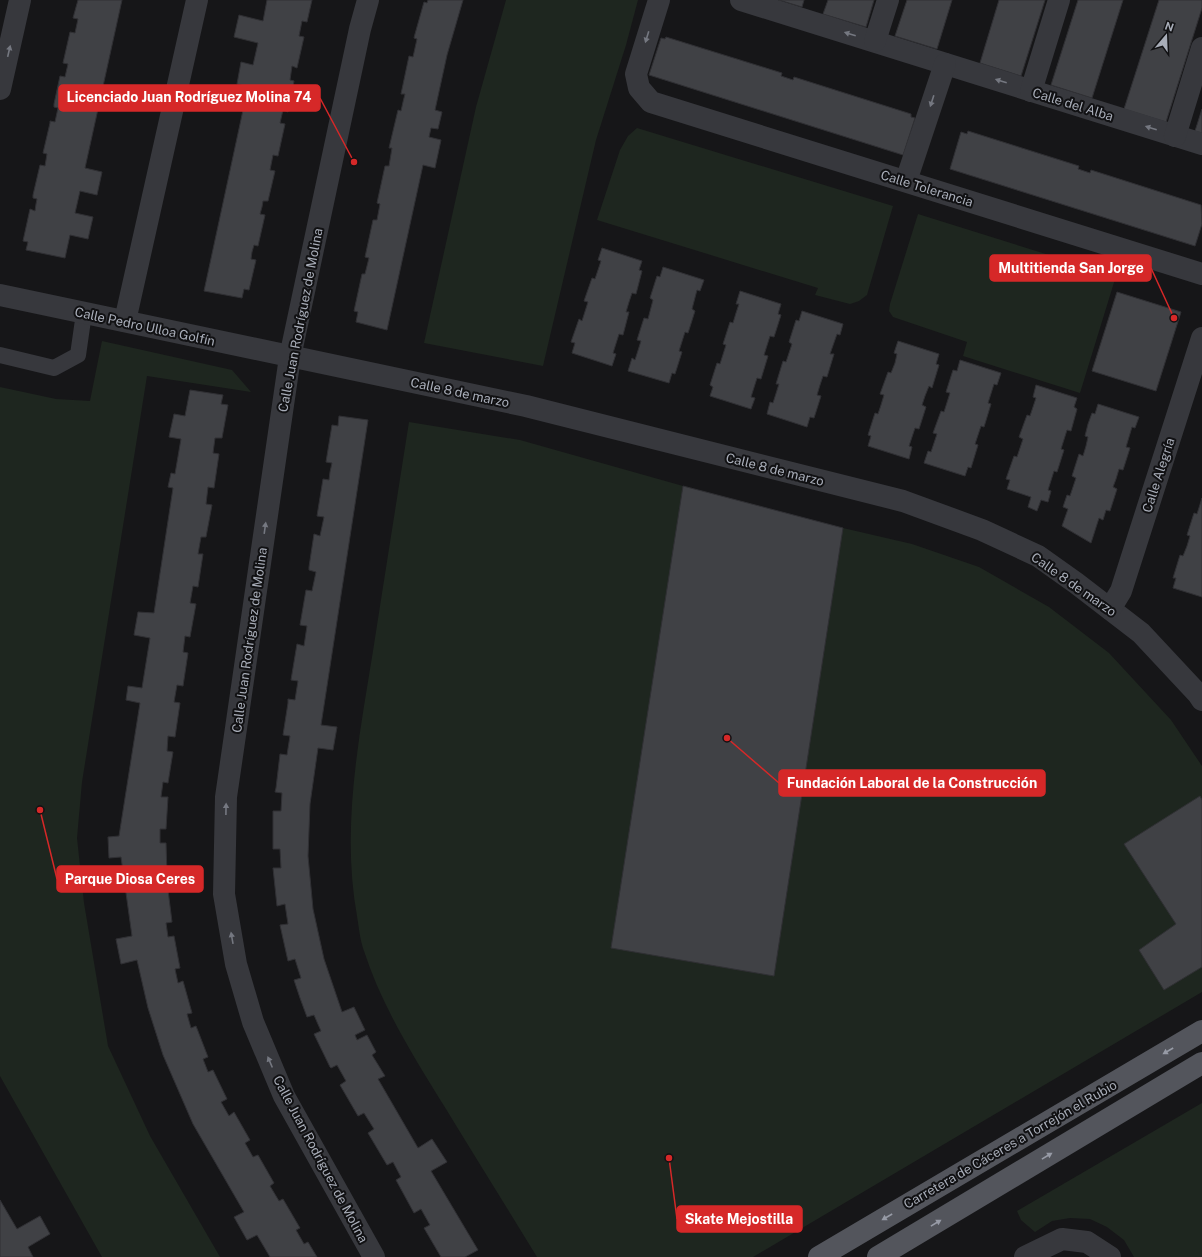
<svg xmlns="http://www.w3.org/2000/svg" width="1202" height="1257" viewBox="0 0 1202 1257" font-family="'Public Sans',sans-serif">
	<rect width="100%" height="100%" fill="#161618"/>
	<g fill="#1e261f">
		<polygon points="506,0 638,0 626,45 596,140 543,366 424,343 476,107"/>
		<polygon points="637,128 893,206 867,295 859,301 850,304 815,295 818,288 597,220 620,150 628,136"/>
		<polygon points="918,214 1116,276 1080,393 963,356 967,342 893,317 889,311 890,304"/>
		<polygon points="102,341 232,370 251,392 147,376 82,782 77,838 84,903 108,1046 150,1136 220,1257 102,1257 0,1076 0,387 56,399 90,401"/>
		<path d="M409 422 520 440 683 486 612 948 774 975 843 528 912 544 979 567 1049 607 1109 653 1171 720 1202 766V992L753 1257H537C507 1208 476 1158 446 1109 415 1059 382 1007 364 951 360 940 359 928 357 916 341 828 359 738 373 651 385 574 397 498 409 422Z"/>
		<polygon points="1202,1103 1202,1257 1134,1257 1124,1240 1107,1227 1090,1219 1070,1218 1052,1221 1035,1232 1021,1220 1017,1211"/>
	</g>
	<g fill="#404145" stroke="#303034">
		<polygon points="78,0 122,0 85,168 102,172 97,195 80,191 75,213 93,217 88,239 70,235 65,258 26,250 28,242 23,241 30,209 35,211 36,204 37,199 33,198 33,195 40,165 45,166 47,154 43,153 50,123 50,121 55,122 58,108 54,107 54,104 60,76 65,77 68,64 63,63 70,32 75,33 78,19 73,18"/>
		<polygon points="267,0 312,0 307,22 302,21 299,36 304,37 297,68 292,66 290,80 294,81 288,112 283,110 280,123 285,124 278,156 273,155 270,170 275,171 268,201 263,201 262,207 260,214 265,215 258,246 254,245 252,252 251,259 256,260 249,290 244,289 242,298 204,291 248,87 237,84 241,62 253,65 258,43 234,37 239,15 263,21"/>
		<polygon points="428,0 463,0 447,55 435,110 442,112 438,129 431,128 429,137 441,140 435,168 423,165 387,330 356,322 358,312 354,311 362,274 365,274 369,258 365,257 373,220 377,220 380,204 377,203 385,166 389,166 392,148 389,148 398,110 401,111 403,102 405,94 401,94 409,56 413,57 417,39 414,38 415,34 424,2 427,3"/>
		<polygon points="779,0 804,0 802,7"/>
		<polygon points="828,0 874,0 866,27 823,14"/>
		<polygon points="907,0 952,0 937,49 895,36"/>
		<polygon points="999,0 1045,0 1021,76 980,63"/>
		<polygon points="1078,0 1123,0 1092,98 1051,85"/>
		<polygon points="1159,0 1202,0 1202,8 1166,122 1124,109"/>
		<polygon points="666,37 782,73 781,76 793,80 794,77 911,114 911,117 915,118 903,155 649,75 661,38 665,39"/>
		<polygon points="1202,109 1202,133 1195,131"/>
		<polygon points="968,131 1079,166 1078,169 1090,173 1091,170 1201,205 1202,224 1195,246 950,169 961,132 967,134"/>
		<polygon points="602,248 642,261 639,270 642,271 636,294 632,293 629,302 626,312 629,312 623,335 619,334 613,353 616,354 612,366 572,353 575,343 571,342 579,319 582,321 588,302 584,301 592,278 595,279 601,261 598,260"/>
		<polygon points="663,267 704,280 700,291 697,290 692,309 695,311 688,333 685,332 679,351 682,352 675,374 672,373 669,383 628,371 632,358 635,360 641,341 637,340 644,318 648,319 653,300 650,298 657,276 660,277"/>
		<polygon points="740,291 781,304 778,314 781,315 774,337 770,336 764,355 768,356 761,379 757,378 751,397 755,398 751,409 710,396 713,387 710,385 717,363 720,364 726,345 723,344 730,322 733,323 736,313 739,304 736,304"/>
		<polygon points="1117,292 1181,312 1156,391 1092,371"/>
		<polygon points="802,311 843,324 840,335 837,334 830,354 834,354 827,377 823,376 820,385 817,395 821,396 814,418 810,417 807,427 767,414 770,402 773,403 779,384 776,384 783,361 786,362 792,344 789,342 796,320 799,321"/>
		<polygon points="898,341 939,354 936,364 939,365 932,388 929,386 925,396 922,405 926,407 919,429 915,428 909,446 912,447 909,459 868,446 871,436 868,435 875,413 878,414 881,405 884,395 880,394 888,372 891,373 895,363 897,354 894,353"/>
		<polygon points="960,360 1001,373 997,385 994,384 988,403 991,404 984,427 981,426 975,444 978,445 971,468 968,467 965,476 924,463 928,451 931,452 937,434 933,433 941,411 944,412 950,393 946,392 953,370 957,371"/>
		<polygon points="1036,385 1077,398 1074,407 1077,409 1071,431 1067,430 1061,449 1064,450 1057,472 1054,471 1048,490 1051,491 1048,502 1041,500 1037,511 1028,507 1031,497 1007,489 1010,480 1006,479 1014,456 1017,457 1023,439 1019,437 1027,415 1030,416 1036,398 1033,397"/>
		<polygon points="190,390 223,395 221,404 228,405 222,438 215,438 213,453 219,454 214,488 208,487 206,504 212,505 206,537 201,537 198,554 203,554 198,587 193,586 190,603 196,604 190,637 185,636 183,652 188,653 183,686 177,685 174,702 180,703 175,737 168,736 167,751 173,752 168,783 163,782 161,797 168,797 166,829 160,829 160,843 166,843 167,876 161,877 162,891 168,890 172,922 166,923 168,937 174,936 180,968 175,969 178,983 183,981 192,1013 187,1014 191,1028 196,1026 208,1057 203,1059 208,1072 213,1070 227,1099 221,1102 229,1116 234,1112 250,1140 245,1143 253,1157 258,1155 274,1183 270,1186 279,1201 283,1199 300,1228 296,1230 304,1244 308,1242 317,1257 270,1257 257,1235 247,1240 234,1217 244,1212 193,1124 163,1055 148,1008 137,960 121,964 116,939 132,936 121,857 109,858 108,837 119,836 140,703 126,700 128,686 142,688 150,638 134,635 138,612 154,613 173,488 168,487 171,473 175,474 181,439 169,437 174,414 185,416"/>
		<polygon points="1098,404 1139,417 1135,428 1132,427 1126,447 1130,448 1123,470 1119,469 1116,479 1113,487 1117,489 1110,511 1106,510 1103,520 1099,518 1091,543 1062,526 1068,509 1063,507 1067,495 1070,496 1076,478 1072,476 1079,454 1083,456 1086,446 1088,437 1085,436 1088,424 1092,413 1095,414"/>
		<polygon points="339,416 368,420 321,725 337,727 333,750 318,748 310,804 308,856 313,909 324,959 342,1012 354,1007 365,1030 355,1035 357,1040 367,1035 376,1052 372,1055 385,1076 378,1079 418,1148 432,1139 447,1162 431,1171 478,1250 465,1257 441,1257 424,1228 430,1225 421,1209 414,1213 396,1180 401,1177 393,1162 387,1165 368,1133 374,1129 364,1113 358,1116 340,1085 346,1081 337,1065 331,1068 330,1067 314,1034 321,1031 317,1022 314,1015 307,1017 300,998 294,980 301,978 295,959 288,961 280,925 288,924 285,904 277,906 273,868 281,868 280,849 273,849 273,811 281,811 282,793 275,792 276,788 280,754 287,755 290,736 283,735 288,703 288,699 295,700 298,681 291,680 297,644 304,646 307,626 300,625 306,590 312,591 316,572 309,570 309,567 314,534 320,536 324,517 317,516 323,479 329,480 330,472 332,463 326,462 332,425 338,426"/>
		<polygon points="683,486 843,528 774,976 611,948"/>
		<polygon points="1202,498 1202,597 1173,588 1176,578 1173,578 1180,555 1183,556 1187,546 1190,536 1187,535 1194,513 1197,514"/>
		<polygon points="1200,796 1202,800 1202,967 1164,990 1139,950 1176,924 1124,844"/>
		<polygon points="0,1200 17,1229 40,1216 50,1234 28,1247 33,1257 0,1257"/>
	</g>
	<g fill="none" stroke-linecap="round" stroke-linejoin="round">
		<polyline stroke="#37383d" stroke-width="16" points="0,355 54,368 78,355 84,313"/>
		<g stroke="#37383d" stroke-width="22">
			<polyline points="368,0 360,29 290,357 226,797 224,894 236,964 253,1022 284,1096 374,1257"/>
			<polyline points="659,0 636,74 639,88 651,102 1202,274"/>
			<polyline points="741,0 1202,144"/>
			<polyline points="875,41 888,0"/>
			<polyline points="0,89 20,0"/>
			<polyline points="1031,91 1059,0"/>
			<polyline points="1175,136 1202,48"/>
			<polyline points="906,181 945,64"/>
			<polyline points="0,295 526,406 903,501 982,530 1038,556 1076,583 1141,633 1198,694 1202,700"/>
			<polyline points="125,321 197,0"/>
			<polyline points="1110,609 1121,591 1202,338"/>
			<polyline points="1025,1257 1062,1239 1087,1242 1110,1257"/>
		</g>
		<g stroke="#53555c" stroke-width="22">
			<polyline points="819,1257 1202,1031"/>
			<polyline points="878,1257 1202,1063"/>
		</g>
	</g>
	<defs><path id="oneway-solid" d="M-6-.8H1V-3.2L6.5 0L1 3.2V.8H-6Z"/></defs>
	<g fill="#757881">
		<use href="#oneway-solid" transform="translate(850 34) rotate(-163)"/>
		<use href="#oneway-solid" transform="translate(647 37) rotate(107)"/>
		<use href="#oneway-solid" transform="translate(9 51) rotate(-77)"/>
		<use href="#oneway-solid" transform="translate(1001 81) rotate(-163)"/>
		<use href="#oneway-solid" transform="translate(932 101) rotate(108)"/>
		<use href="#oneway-solid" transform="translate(1151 128) rotate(-163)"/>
		<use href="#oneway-solid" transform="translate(265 528) rotate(-82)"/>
		<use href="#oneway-solid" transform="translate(226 809) rotate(-89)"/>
		<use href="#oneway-solid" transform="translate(232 938) rotate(-100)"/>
		<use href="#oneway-solid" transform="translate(270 1062) rotate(-113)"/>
	</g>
	<g fill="#979ba6">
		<use href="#oneway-solid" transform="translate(1168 1051) rotate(150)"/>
		<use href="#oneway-solid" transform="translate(1047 1156) rotate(-31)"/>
		<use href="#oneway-solid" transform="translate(887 1217) rotate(150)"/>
		<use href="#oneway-solid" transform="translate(936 1223) rotate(-31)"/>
	</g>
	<g text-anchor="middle" stroke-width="4" stroke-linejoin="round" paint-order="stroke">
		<g font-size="13" fill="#a8adb8" stroke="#111113">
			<text transform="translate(1073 104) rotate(17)" y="5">Calle del Alba</text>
			<text transform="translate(927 188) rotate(17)" y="5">Calle Tolerancia</text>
			<text transform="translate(300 320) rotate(-79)" y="5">Calle Juan Rodríguez de Molina</text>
			<text transform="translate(145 326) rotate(12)" y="5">Calle Pedro Ulloa Golfín</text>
			<text transform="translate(460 392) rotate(12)" y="5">Calle 8 de marzo</text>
			<text transform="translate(775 469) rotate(14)" y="5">Calle 8 de marzo</text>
			<text transform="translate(1158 475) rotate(-72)" y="5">Calle Alegría</text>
			<text transform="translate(1074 584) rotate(35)" y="5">Calle 8 de marzo</text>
			<text transform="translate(249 640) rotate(-82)" y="5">Calle Juan Rodríguez de Molina</text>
			<text transform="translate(1010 1144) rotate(-30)" y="5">Carretera de Cáceres a Torrejón el Rubio</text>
			<text transform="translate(321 1159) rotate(62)" y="5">Calle Juan Rodríguez de Molina</text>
		</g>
	</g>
	<path fill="none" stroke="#d62828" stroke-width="1.5" d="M354 162L320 98M1174 318L1151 268M727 738L779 783M40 810L57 879M669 1158L677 1219"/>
	<g fill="#d62828" stroke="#111113" stroke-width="1.5">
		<circle cx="354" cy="162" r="4"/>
		<circle cx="1174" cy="318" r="4"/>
		<circle cx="727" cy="738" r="4"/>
		<circle cx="40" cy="810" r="4"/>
		<circle cx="669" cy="1158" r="4"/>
	</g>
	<g fill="#d62828" stroke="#d62828" stroke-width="1.5">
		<rect x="59" y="85" width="261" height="26" rx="4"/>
		<rect x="990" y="255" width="161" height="26" rx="4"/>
		<rect x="779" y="770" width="266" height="26" rx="4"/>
		<rect x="57" y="866" width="146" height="26" rx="4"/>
		<rect x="677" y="1206" width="125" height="26" rx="4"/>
	</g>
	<g font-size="14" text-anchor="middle" font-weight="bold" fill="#fff">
		<text x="189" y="102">Licenciado Juan Rodríguez Molina 74</text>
		<text x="1071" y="273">Multitienda San Jorge</text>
		<text x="912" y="788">Fundación Laboral de la Construcción</text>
		<text x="130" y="884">Parque Diosa Ceres</text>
		<text x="739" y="1224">Skate Mejostilla</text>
	</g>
	<g transform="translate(1166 36) rotate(19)" stroke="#111113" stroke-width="3" paint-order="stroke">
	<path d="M0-3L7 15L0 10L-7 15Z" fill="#a8adb8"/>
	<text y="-6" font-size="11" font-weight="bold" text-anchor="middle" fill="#a8adb8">N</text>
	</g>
</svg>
